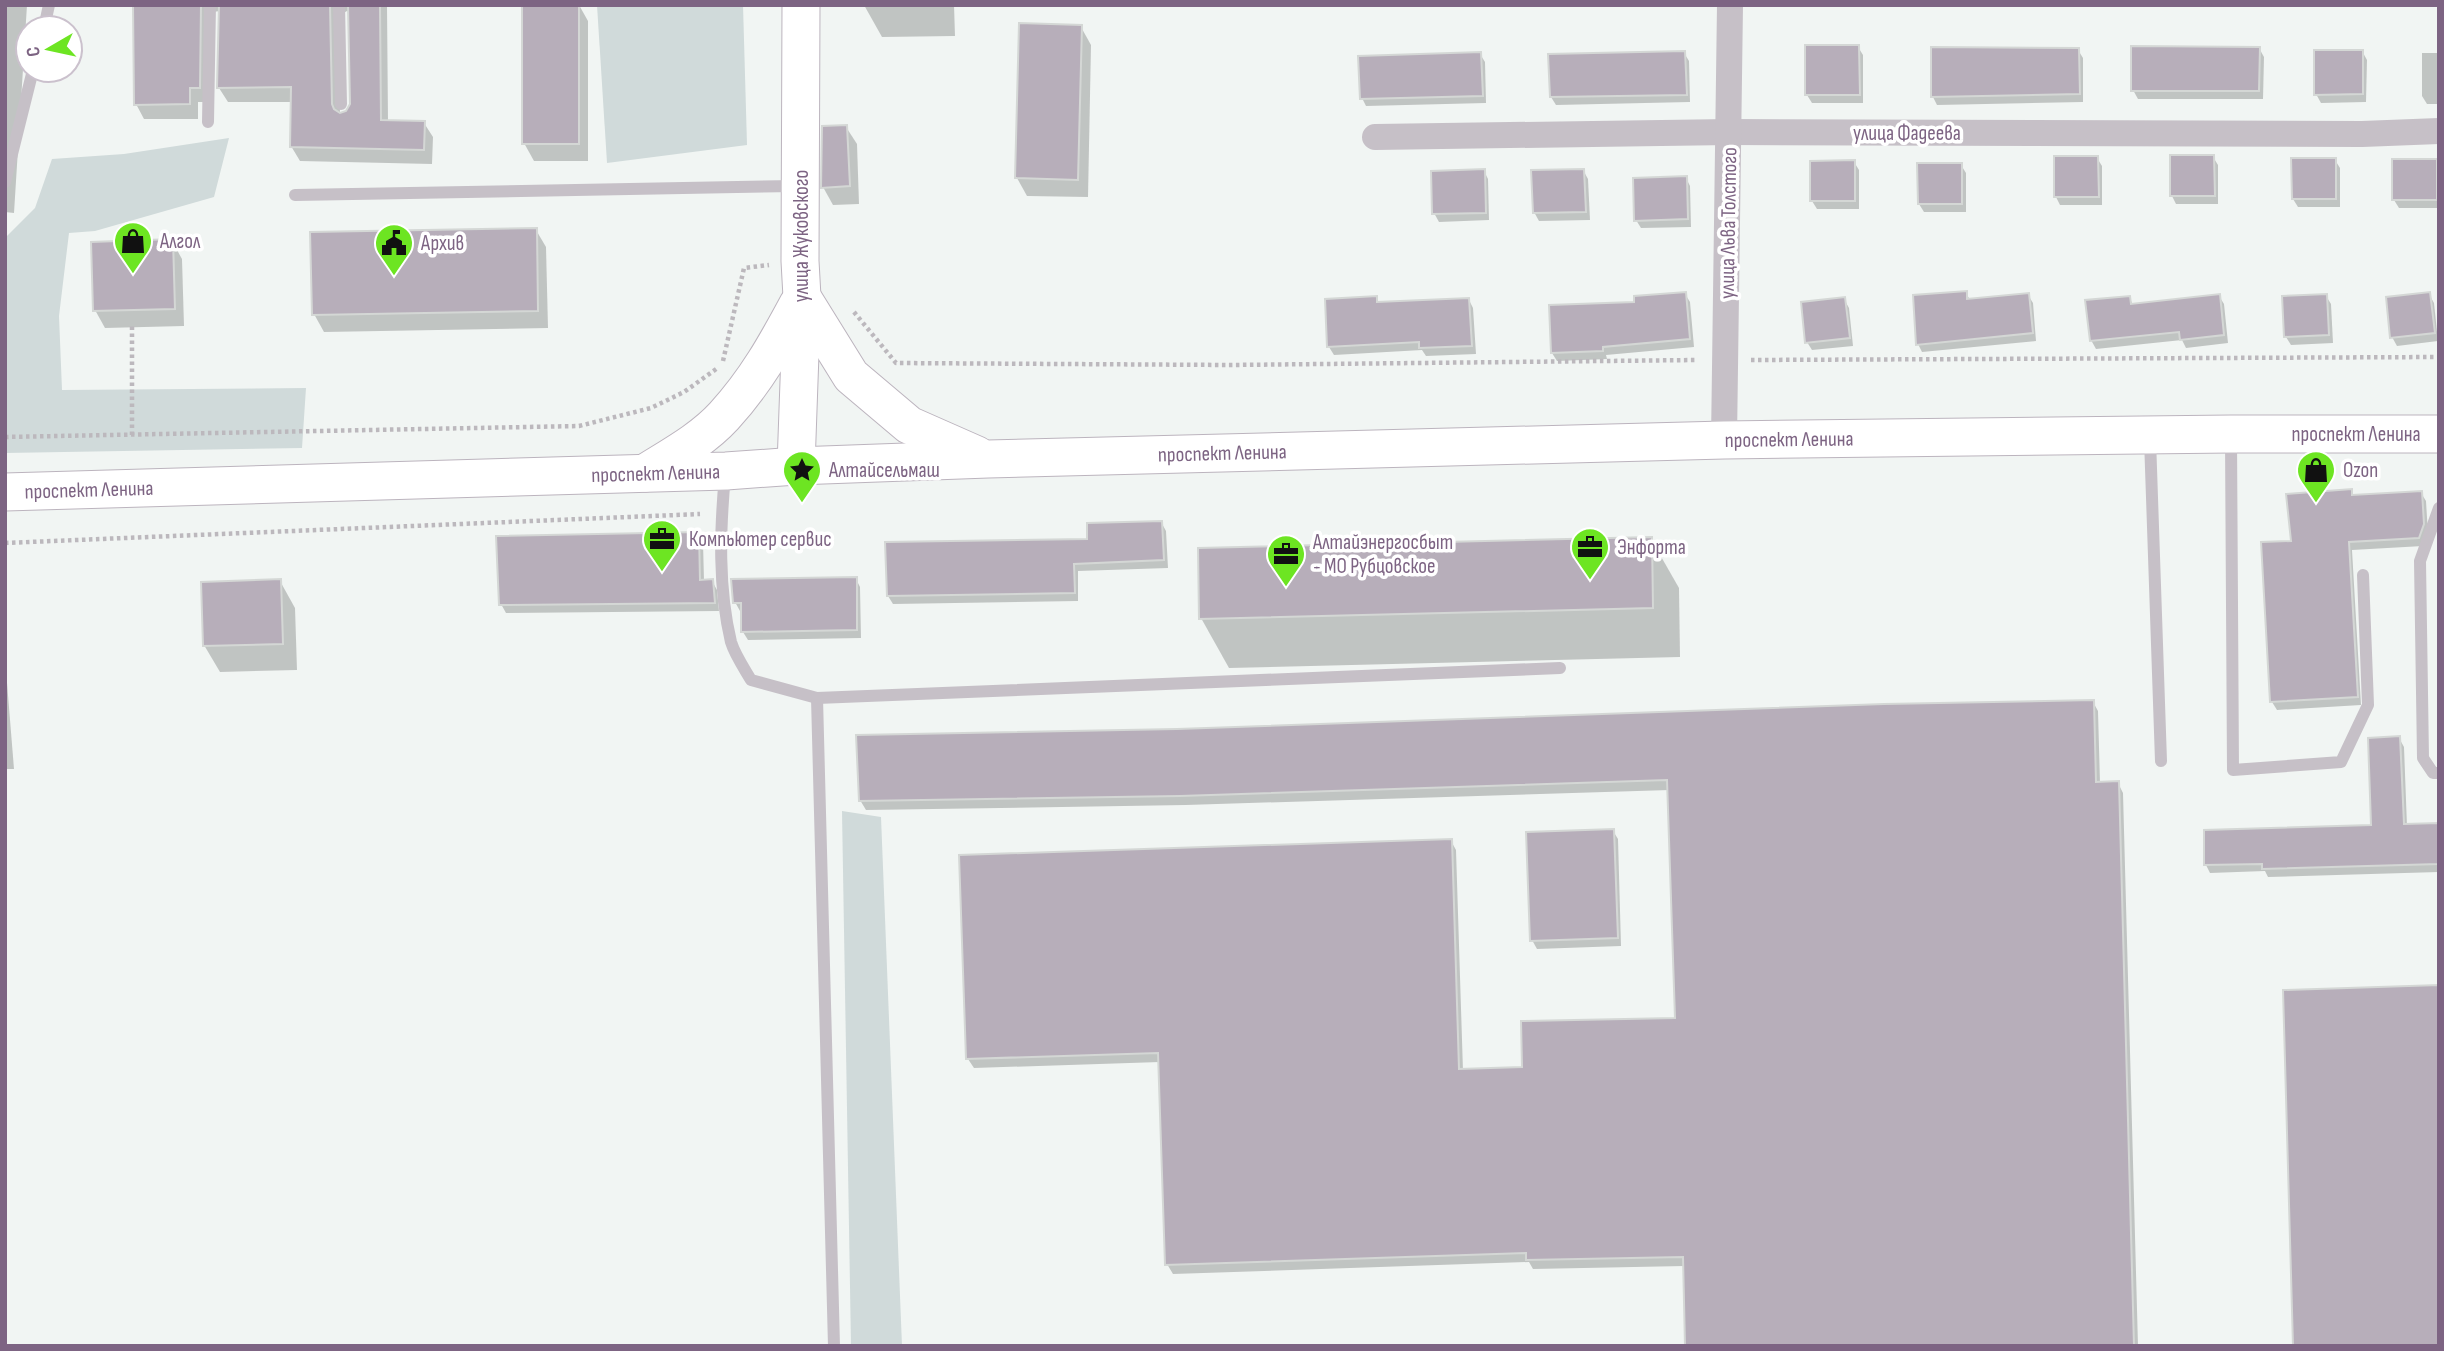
<svg xmlns="http://www.w3.org/2000/svg" width="2444" height="1351" viewBox="0 0 2444 1351" font-family="'Sofia Sans Condensed',sans-serif">
	<rect width="100%" height="100%" fill="#f1f5f3"/>
	<g fill="#d0dada">
		<polygon points="597,5 743,5 747,145 607,163"/>
		<polygon points="229,138 214,197 95,231 69,233 59,316 62,390 306,388 302,448 5,453 5,238 35,208 52,159 124,154"/>
		<polygon points="842,811 881,817 902,1346 851,1346"/>
	</g>
	<g fill="#0003" fill-rule="evenodd">
		<polygon points="5,5 27,5 14,213 5,212"/>
		<path d="M135 5H387L388 122 424 123 433 137 432 164 300 161 291 146 292 102H228L219 88 220 11 213 12 207 102H198V119H144L136 104ZM347 11H350V110L340 114 338 21 340 15Z"/>
		<polygon points="523,5 579,5 588,21 588,161 534,161 524,143"/>
		<polygon points="864,5 954,5 955,36 882,37"/>
		<polygon points="1081,27 1091,45 1088,197 1027,196 1017,178"/>
		<polygon points="1858,47 1863,55 1863,103 1812,103 1807,95"/>
		<polygon points="2259,48 2264,57 2263,99 2138,99 2133,90"/>
		<polygon points="2078,50 2083,58 2083,102 1937,105 1933,97"/>
		<polygon points="2362,51 2367,60 2366,102 2321,103 2316,94"/>
		<polygon points="1684,53 1689,61 1690,102 1556,105 1551,97"/>
		<polygon points="2422,53 2439,53 2439,104 2427,104 2422,96"/>
		<polygon points="1480,54 1485,62 1486,103 1366,106 1362,98"/>
		<polygon points="846,127 857,144 859,204 833,205 823,187"/>
		<polygon points="2213,157 2218,165 2218,204 2176,204 2172,196"/>
		<polygon points="2097,158 2102,166 2102,205 2060,205 2056,197"/>
		<polygon points="2335,160 2340,168 2340,207 2298,207 2293,199"/>
		<polygon points="2436,161 2439,166 2439,208 2399,208 2394,200"/>
		<polygon points="1854,162 1859,170 1859,209 1817,209 1812,201"/>
		<polygon points="1961,165 1966,173 1966,212 1924,212 1919,204"/>
		<polygon points="1583,170 1588,179 1590,220 1539,221 1534,212"/>
		<polygon points="1484,171 1488,179 1489,220 1439,222 1434,213"/>
		<polygon points="1686,178 1690,186 1691,227 1641,228 1636,220"/>
		<polygon points="536,230 546,247 548,328 324,332 314,314"/>
		<polygon points="172,241 182,259 184,326 105,328 95,310"/>
		<polygon points="1966,293 1970,300 2028,295 2033,303 2036,341 1922,352 1918,344"/>
		<polygon points="1685,294 1690,302 1694,347 1606,355 1607,359 1557,361 1552,353"/>
		<polygon points="2429,294 2434,303 2438,341 2397,346 2392,337"/>
		<polygon points="2219,296 2224,304 2228,343 2186,348 2182,340 2096,349 2091,340 2129,297 2133,305"/>
		<polygon points="2326,296 2331,304 2333,343 2291,345 2286,337"/>
		<polygon points="1376,298 1379,303 1469,300 1473,308 1476,354 1426,356 1422,350 1334,355 1329,347"/>
		<polygon points="1844,299 1849,308 1853,346 1812,350 1807,342"/>
		<polygon points="2351,490 2354,497 2421,493 2426,501 2428,534 2423,546 2352,550 2361,705 2277,710 2272,702 2293,542"/>
		<polygon points="1161,522 1166,531 1168,568 1078,571 1078,601 893,604 888,596"/>
		<polygon points="698,534 703,542 704,581 712,581 717,590 719,611 506,613 501,604"/>
		<polygon points="1651,539 1679,588 1680,657 1229,668 1201,618"/>
		<polygon points="856,579 860,587 861,638 748,640 743,632 743,611 740,611 735,602"/>
		<polygon points="280,581 295,608 297,670 220,672 204,645"/>
		<polygon points="5,658 14,769 5,769"/>
		<polygon points="2093,702 2098,711 2100,783 2118,783 2123,793 2138,1346 1687,1346 1685,1266 1533,1269 1529,1262 1173,1274 1167,1264 1160,1062 974,1068 968,1059 1451,841 1456,850 1463,1071 1524,1069 1677,1019 1670,790 1186,805 866,810 860,800 1177,730"/>
		<polygon points="2399,738 2404,747 2407,826 2439,825 2439,872 2268,877 2265,871 2210,873 2206,865 2373,827"/>
		<polygon points="1613,831 1618,839 1621,946 1537,949 1532,940"/>
	</g>
	<g fill="#b7aeba" stroke="#d4d7d5" stroke-width="2">
		<polygon points="133,5 201,5 200,88 190,88 190,104 134,105"/>
		<polygon points="219,5 330,5 332,104 334,109 340,113 346,111 350,104 348,5 380,5 381,120 425,121 424,150 290,147 291,87 217,88"/>
		<rect x="522" y="5" width="57" height="139"/>
		<polygon points="1019,23 1082,25 1078,180 1015,178"/>
		<polygon points="1805,45 1859,45 1860,95 1805,95"/>
		<polygon points="2131,46 2260,47 2259,91 2131,91"/>
		<polygon points="1931,47 2079,48 2080,94 1931,97"/>
		<polygon points="2314,50 2363,50 2363,94 2314,95"/>
		<polygon points="1685,51 1687,95 1550,97 1548,54"/>
		<polygon points="1481,52 1483,96 1360,99 1358,56"/>
		<polygon points="847,125 850,186 821,188 822,126"/>
		<polygon points="2170,155 2214,155 2215,196 2170,196"/>
		<polygon points="2054,156 2098,156 2099,197 2054,197"/>
		<polygon points="2291,158 2336,158 2336,199 2292,199"/>
		<rect x="2392" y="159" width="45" height="41"/>
		<polygon points="1855,160 1855,201 1810,201 1810,161"/>
		<polygon points="1917,163 1962,163 1962,204 1918,204"/>
		<polygon points="1485,169 1486,213 1432,214 1431,171"/>
		<polygon points="1584,169 1586,212 1533,213 1531,170"/>
		<polygon points="1687,176 1688,219 1634,221 1633,178"/>
		<polygon points="537,228 538,311 312,315 310,232"/>
		<polygon points="173,239 175,309 93,311 91,242"/>
		<polygon points="1967,291 1967,299 2029,293 2033,333 1916,345 1913,295"/>
		<polygon points="1686,292 1690,339 1603,347 1603,351 1551,353 1549,305 1634,302 1634,296"/>
		<polygon points="2430,292 2435,333 2390,338 2386,297"/>
		<polygon points="2220,294 2224,335 2180,340 2179,332 2090,341 2085,300 2130,296 2131,304"/>
		<polygon points="2327,294 2329,335 2284,337 2282,296"/>
		<polygon points="1377,296 1377,302 1469,298 1472,346 1419,348 1419,342 1327,347 1325,299"/>
		<polygon points="1845,297 1850,338 1805,343 1801,302"/>
		<polygon points="2352,489 2352,495 2422,491 2424,524 2419,538 2349,542 2358,697 2270,702 2261,542 2291,541 2286,494"/>
		<polygon points="1162,521 1164,560 1074,564 1075,593 887,596 885,542 1087,539 1087,523"/>
		<polygon points="699,532 700,580 713,579 715,603 499,605 496,536"/>
		<polygon points="1652,537 1653,608 1199,619 1198,548"/>
		<polygon points="857,577 857,630 741,632 741,603 733,603 731,579"/>
		<polygon points="281,579 283,644 203,646 201,582"/>
		<polygon points="2094,700 2096,782 2119,781 2134,1346 1685,1346 1683,1257 1526,1260 1526,1253 1165,1265 1158,1053 966,1059 959,855 1452,839 1459,1069 1522,1067 1521,1021 1675,1018 1667,780 1180,796 859,801 856,735 1177,729 1884,704"/>
		<polygon points="2400,736 2404,824 2439,823 2439,864 2262,869 2262,864 2204,865 2204,830 2371,825 2368,738"/>
		<polygon points="1614,829 1618,938 1530,941 1526,832"/>
		<polygon points="2439,985 2439,1346 2293,1346 2283,990"/>
	</g>
	<g fill="none" stroke-linecap="round" stroke-linejoin="round">
		<defs>
			<g id="secondary">
				<polyline points="802,297 851,376 909,425 977,455"/>
				<polyline points="796,466 802,297 800,261 801,5"/>
				<path d="M645 473C672 456 702 440 724 416 756 381 776 345 798 304"/>
				<path id="s1" d="M5 492 726 471 796 466 988 459 1724 440 2231 434H2439"/>
			</g>
		</defs>
		<use href="#secondary" stroke="#bcb4be" stroke-width="39"/>
		<g stroke="#bcb8bd" stroke-width="4.5" stroke-dasharray="3.5 3.5" stroke-linecap="butt">
			<polyline points="854,312 896,363 1230,365 1697,360"/>
			<polyline points="1751,360 2439,357"/>
			<polyline points="723,361 744,268 769,265"/>
			<polyline points="132,435 132,325"/>
			<polyline points="5,437 579,426 651,408 684,392 719,367"/>
			<polyline points="5,543 700,514"/>
		</g>
		<g stroke="#c6c0c7" stroke-width="12">
			<polyline points="339,5 341,104"/>
			<polyline points="44,28 49,5"/>
			<polyline points="208,122 210,5"/>
			<polyline points="5,182 33,70"/>
			<polyline points="295,195 796,186"/>
			<polyline points="2231,438 2233,770 2341,762 2368,705 2363,575"/>
			<polyline points="2150,439 2161,761"/>
			<path d="M725 475C720 530 718 587 731 642 735 655 744 668 751 680L817 698 1560 668"/>
			<polyline points="2439,508 2420,561 2423,758 2433,773 2439,773"/>
			<polyline points="817,698 834,1346"/>
		</g>
		<g stroke="#c6c0c7" stroke-width="26">
			<polyline points="1375,137 1730,132 2362,134 2439,131"/>
			<polyline points="1724,440 1730,5"/>
		</g>
		<use href="#secondary" stroke="#fff" stroke-width="37"/>
	</g>
	<defs>
		<symbol id="shop-pin" viewBox="-11 -11 22 30"><path d="M0 17L-7.5 6A9.5 9.5 0 1 1 7.5 6Z" fill="#6de522" stroke="#fff"/><path d="M-5-2.5h2.3a2.7 3.5 0 0 1 5.4 0H5L5.5 6h-11ZM-1.5-2.5h3a1.5 2.3 0 0 0-3 0Z" fill="#111"/></symbol>
		<symbol id="civic-pin" viewBox="-11 -11 22 30"><path d="M0 17L-7.5 6A9.5 9.5 0 1 1 7.5 6Z" fill="#6de522" stroke="#fff"/><path d="M-.6-6.5H3V-4.5H.6V-3L4-1V1h2V6H-6V1h2V-1L-.6-3ZM-1.2 2.5V6h2.4V2.5Z" fill="#111"/></symbol>
		<symbol id="sight-pin" viewBox="-11 -11 22 30"><path d="M0 17L-7.5 6A9.5 9.5 0 1 1 7.5 6Z" fill="#6de522" stroke="#fff"/><path d="M0-6L1.8-2.2L6-1.7L2.9 1.2L3.7 5.4L0 3.3L-3.7 5.4L-2.9 1.2L-6-1.7L-1.8-2.2Z" fill="#111"/></symbol>
		<symbol id="office-pin" viewBox="-11 -11 22 30"><path d="M0 17L-7.5 6A9.5 9.5 0 1 1 7.5 6Z" fill="#6de522" stroke="#fff"/><path d="M-6-3h4V-5.5h4V-3h4V5H-6ZM-1-4.5V-3h2v-1.5ZM-6 0V1H6V0Z" fill="#111"/></symbol>
	</defs>
	<g fill-rule="evenodd">
		<use href="#shop-pin" x="111" y="219" width="44" height="60"/>
		<use href="#civic-pin" x="372" y="221" width="44" height="60"/>
		<use href="#sight-pin" x="780" y="448" width="44" height="60"/>
		<use href="#shop-pin" x="2294" y="448" width="44" height="60"/>
		<use href="#office-pin" x="640" y="517" width="44" height="60"/>
		<use href="#office-pin" x="1568" y="525" width="44" height="60"/>
		<use href="#office-pin" x="1264" y="532" width="44" height="60"/>
	</g>
	<g text-anchor="middle" stroke-width="7" stroke-linejoin="round" paint-order="stroke">
		<g font-size="21" fill="#7d6483" stroke="#fff">
			<text x="1907" y="140">улица Фадеева</text>
			<text transform="translate(1728 223) rotate(-89)" y="7">улица Льва Толстого</text>
			<text transform="translate(801 236) rotate(-90)" y="7">улица Жуковского</text>
			<text dy="7" stroke="none"><textPath href="#s1" startOffset="2352">проспект Ленина</textPath></text>
			<text dy="7" stroke="none"><textPath href="#s1" startOffset="1785">проспект Ленина</textPath></text>
			<text dy="7" stroke="none"><textPath href="#s1" startOffset="1218">проспект Ленина</textPath></text>
			<text dy="7" stroke="none"><textPath href="#s1" startOffset="651">проспект Ленина</textPath></text>
			<text dy="7" stroke="none"><textPath href="#s1" startOffset="84">проспект Ленина</textPath></text>
		</g>
		<g font-size="21" fill="#7d6483" stroke="#fff" text-anchor="start">
			<text x="160" y="248">Алгол</text>
			<text x="421" y="250">Архив</text>
			<text x="829" y="477">Алтайсельмаш</text>
			<text x="2343" y="477">Ozon</text>
			<text x="689" y="546">Компьютер сервис</text>
			<text x="1313" y="549">Алтайэнергосбыт<tspan x="1313" dy="24">- МО Рубцовское</tspan></text>
			<text x="1617" y="554">Энфорта</text>
		</g>
	</g>
	<rect width="2444" height="1351" fill="none" stroke="#7d6483" stroke-width="14"/>
	<g transform="translate(49 49) rotate(261)"><circle r="33" fill="#ffffff" stroke="#cbc1cd" stroke-width="2"/>
	<path d="M0-5L12 26L0 18L-12 26Z" fill="#6de522"/>
	<text y="-10" font-size="19" font-weight="bold" text-anchor="middle" fill="#7d6483">С</text>
	</g>
</svg>
